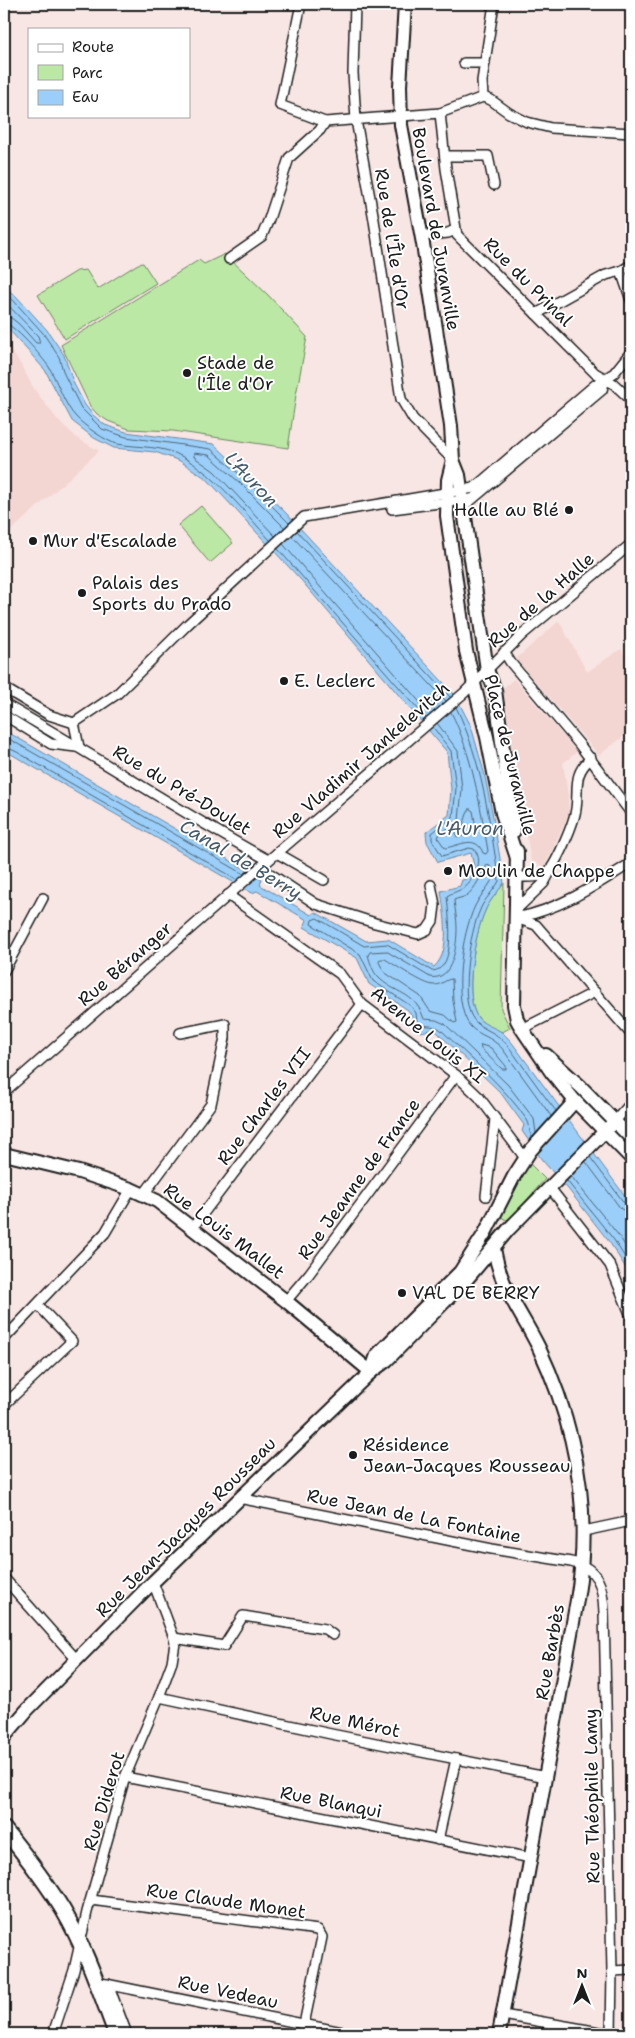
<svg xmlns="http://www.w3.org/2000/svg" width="635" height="2038" viewBox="0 0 635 2038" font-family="'Shantell Sans',sans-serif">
	<rect width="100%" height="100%" fill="#f8e6e4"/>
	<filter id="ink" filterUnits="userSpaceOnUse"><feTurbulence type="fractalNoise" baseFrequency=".02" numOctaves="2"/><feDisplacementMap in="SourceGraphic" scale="10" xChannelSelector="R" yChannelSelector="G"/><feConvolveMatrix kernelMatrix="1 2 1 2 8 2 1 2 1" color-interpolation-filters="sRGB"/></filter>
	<g filter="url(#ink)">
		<g fill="#f3d5d1">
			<polygon points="4,342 18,360 34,389 57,419 77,438 99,451 4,537"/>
			<polygon points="559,621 587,672 621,649 631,667 631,731 599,755 516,659"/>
			<polygon points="514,679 577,752 563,763 568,796 569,814 544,867 531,861 518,784 503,688"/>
		</g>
		<g fill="#bce8a5" stroke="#6c8260">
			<polygon points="225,254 269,296 307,337 296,395 288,448 173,431 129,429 108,421 97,414 90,406 61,345 199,260 204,264"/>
			<polygon points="143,263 156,283 65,339 38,295 77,271 86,270 98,289 138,264"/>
			<polygon points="201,506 233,543 210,563 178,525"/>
			<path d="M504 883 501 1009 510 1028 502 1032C494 1029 485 1025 479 1019 462 1000 475 933 485 911 489 901 498 892 504 883Z"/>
			<polygon points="529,1163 545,1179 512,1217 506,1220 501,1217 503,1211"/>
		</g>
		<path fill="#9bcff9" stroke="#6887a1" d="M4 287 16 296 47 330 64 355 74 384 85 405 93 415 105 425 126 432 214 444 285 512 455 695 471 726 484 772 494 822 504 883C498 892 489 901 485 911 475 933 462 1000 479 1019 486 1026 495 1027 503 1033 506 1036 510 1040 513 1044L631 1204V1276L610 1243 568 1189 542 1160 522 1131 524 1125 500 1092 437 1032 430 1030 421 1032 411 1024 412 1016 408 1010 369 984 357 958 304 927 307 920 257 891 252 893 4 750V730L262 879 260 885 311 915 315 912 366 941 388 939 434 967C452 951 444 913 441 891L460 886 462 880 466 879 467 868 474 866 471 853 438 862 427 842 426 832 449 815 451 789 447 752 301 580 207 479 180 461 155 452 114 448 94 438 72 421 45 370 12 333 4 326Z"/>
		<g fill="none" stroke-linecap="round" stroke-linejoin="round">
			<g stroke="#4f6474" stroke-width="1">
				<polyline points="4,293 13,300 43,333 59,357 64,374 81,408 102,429 126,437 211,449 245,479 289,523"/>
				<polyline points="4,301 38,336 40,343 36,343 19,324 10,317 4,316"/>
				<path d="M4 323C14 324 42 357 49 367 57 381 65 406 76 417 83 425 107 442 117 444 140 448 162 445 183 457 218 477 244 512 270 540"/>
				<polyline points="297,531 450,697"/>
				<polyline points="275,536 214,471 194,457 194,453 209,455 240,483 284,527"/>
				<polyline points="292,536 446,701"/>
				<polyline points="283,544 430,714"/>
				<polyline points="278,549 426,718"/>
				<path d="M456 707C482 760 490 823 499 881 494 891 484 899 480 910 470 932 460 992 471 1015 477 1028 490 1029 500 1038 509 1045 515 1056 522 1065 533 1080 544 1096 556 1111"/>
				<path d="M437 723 458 751 462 789 459 820 439 835 438 838 445 848C459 846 476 834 483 853L486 854 488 851C480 804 472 754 451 712"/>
				<path d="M433 727 451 751 456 788 453 817 432 833V840L442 856 469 848 474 849C480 856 481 868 472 872 472 890 458 889 447 896 448 912 458 970 432 971L387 944 364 946 317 918 312 920 311 924 360 954 373 981 411 1006 416 1013 417 1022C424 1028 432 1024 440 1029 470 1058 503 1085 527 1120 531 1126 528 1131 532 1137"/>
				<polyline points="4,736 244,874"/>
				<polyline points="4,746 17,752 238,880"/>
				<path d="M470 809 473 811 477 833 457 837 456 833C468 823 463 818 470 809Z"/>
				<path d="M381 959H385C395 965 424 985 434 985 442 985 446 979 452 979L453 1001 457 1022 454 1023 445 1015 430 1011 420 996 384 972 379 962Z"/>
				<polygon points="481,1045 491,1048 506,1066 506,1069 502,1069 481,1049"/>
				<path d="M536 1133 534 1119 508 1085 445 1024 436 1020 424 1019C415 991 394 994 378 977 373 972 370 962 368 955L370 952 386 951 430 977C453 982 457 945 457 928 457 919 455 910 454 900 458 898 462 898 466 896 476 889 481 874 487 865L490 866 492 880C487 889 479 897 475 906 462 933 451 1001 470 1026 477 1034 488 1036 496 1043 499 1045 502 1048 504 1051L551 1116"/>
				<polyline points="590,1157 625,1204 631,1206"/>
				<polyline points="586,1162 621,1209 631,1213"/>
				<polyline points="571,1176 619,1236 631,1255"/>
				<polyline points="567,1181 614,1240 631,1267"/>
			</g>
			<defs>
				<g id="street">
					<polyline points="301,4 280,105 325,122 440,113 483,97 491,100 509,113 527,122 551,128 631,133"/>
					<polyline points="355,4 353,73 356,120 374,220 401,399 413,419 453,460"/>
					<polyline points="464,63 485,63"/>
					<polyline points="483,97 482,81 494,4"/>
					<polyline points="440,113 446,169 457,235 595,373 614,384 631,400"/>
					<polyline points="445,156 488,156 494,185"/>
					<polyline points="421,236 448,233 455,230"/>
					<polyline points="229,259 262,236 269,219 289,158 320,130 325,122"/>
					<polyline points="621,271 631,300"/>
					<polyline points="536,314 606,275 621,271 631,265"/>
					<polyline points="469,502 602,390 605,380"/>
					<polyline points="392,509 471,499"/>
					<polyline points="504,652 511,663 579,744 631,813"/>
					<polyline points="4,688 49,715 74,723"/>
					<path d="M4 704C93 754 178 811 268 860"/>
					<polyline points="4,715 51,744 76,747"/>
					<polyline points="74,723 117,694 188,624 304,517 474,488 596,384 614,373 631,352"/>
					<polyline points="74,723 79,747"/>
					<polyline points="277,853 324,880"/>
					<polyline points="260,867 316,904 375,923 418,934 427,930 433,921 435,905 431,885"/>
					<path d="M517 877C525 877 538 878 544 875 555 870 574 822 576 809 579 787 572 775 591 758"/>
					<polyline points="228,895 340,974 362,1004 456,1075 479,1097 525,1158"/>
					<polyline points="516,910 544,883 550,872"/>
					<polyline points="516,918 536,925 631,1034"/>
					<path d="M516 918C558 910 595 886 631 863"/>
					<polyline points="4,971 43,898"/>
					<polyline points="522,1029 595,992"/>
					<polyline points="4,1092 256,871 464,693 522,635 631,544"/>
					<polyline points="615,1121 631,1103"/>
					<polyline points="550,1188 610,1265 631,1316"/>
					<polyline points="144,1194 211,1104 225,1038 225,1024 180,1033"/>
					<polyline points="486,1196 495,1119"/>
					<polyline points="193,1227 362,1004"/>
					<polyline points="286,1301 309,1274 456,1075"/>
					<polyline points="4,1339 105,1233 131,1189"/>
					<polyline points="4,1405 72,1341 38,1305"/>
					<path d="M239 1498 492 1549 571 1562C599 1568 603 1586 604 1612L612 1971 611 2034"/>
					<polyline points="584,1531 631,1521"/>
					<polyline points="4,1578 77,1660"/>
					<polyline points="174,1638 224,1646 243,1616 325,1629 333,1635"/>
					<polyline points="159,1697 331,1734 546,1777"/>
					<polyline points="125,1777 531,1858"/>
					<polyline points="438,1840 456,1759"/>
					<polyline points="91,1900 318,1930 322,1937 302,2034"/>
					<polyline points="612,1971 631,1970"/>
					<polyline points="96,1982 352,2034"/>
					<polyline points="108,1984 127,2034"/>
					<polyline points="503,2015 611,2034"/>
					<polyline points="53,2034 74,1970 87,1912 125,1777 159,1697 172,1662 175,1643 174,1638 153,1582"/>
				</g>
				<g id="secondary">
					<polyline points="405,4 400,86 401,125 423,244 451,426 453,460 448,480 447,516 466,651 487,737 502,813 517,858"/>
					<polyline points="453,460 459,475 487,670 495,690 514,831"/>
					<polyline points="517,851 514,1005 517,1020 522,1029 552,1073 575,1101 631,1158"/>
					<polyline points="546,1055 581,1087 631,1138"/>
					<polyline points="4,1154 79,1172 131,1189 157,1201 286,1301 371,1372"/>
					<path d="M494 1248C501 1291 521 1311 539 1348 577 1429 592 1512 577 1600L499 2034"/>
					<polyline points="371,1372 377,1355 460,1272 485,1233 514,1176 530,1151 575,1101"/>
					<polyline points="4,1737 27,1710 153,1582 371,1372 387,1360 466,1280 508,1230 615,1121"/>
				</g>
				<path id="primary" d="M4 1829C25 1855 46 1882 63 1910 86 1949 100 1992 116 2034"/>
			</defs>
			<use href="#street" stroke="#1c1c1c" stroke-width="12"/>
			<use href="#secondary" stroke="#1c1c1c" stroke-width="16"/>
			<use href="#primary" stroke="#1c1c1c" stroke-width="18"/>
			<use href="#street" stroke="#fff" stroke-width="9"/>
			<use href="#secondary" stroke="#fff" stroke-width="12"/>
			<use href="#primary" stroke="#fff" stroke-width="14"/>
		</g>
	</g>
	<g fill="#1c1c1c" stroke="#fff" stroke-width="2">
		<circle cx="187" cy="373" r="5"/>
		<circle cx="569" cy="510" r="5"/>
		<circle cx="33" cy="541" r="5"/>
		<circle cx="82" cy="593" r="5"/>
		<circle cx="284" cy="681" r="5"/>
		<circle cx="448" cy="871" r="5"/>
		<circle cx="402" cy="1293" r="5"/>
		<circle cx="353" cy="1455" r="5"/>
	</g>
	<g text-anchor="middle" stroke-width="4" stroke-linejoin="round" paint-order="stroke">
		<g font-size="18" fill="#1c1c1c" stroke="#fff">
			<text transform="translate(436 229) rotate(80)" y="6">Boulevard de Juranville</text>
			<text transform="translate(392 239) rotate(81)" y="6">Rue de l'Île d'Or</text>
			<text transform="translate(528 282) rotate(45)" y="6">Rue du Prinal</text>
			<text transform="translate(541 600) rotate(-41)" y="6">Rue de la Halle</text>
			<text transform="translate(510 755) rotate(76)" y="6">Place de Juranville</text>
			<text transform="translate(361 760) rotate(-41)" y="6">Rue Vladimir Jankelevitch</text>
			<text transform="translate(182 790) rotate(31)" y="6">Rue du Pré-Doulet</text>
			<text transform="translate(125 964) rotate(-41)" y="6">Rue Béranger</text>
			<text transform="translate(428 1035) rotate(39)" y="6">Avenue Louis XI</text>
			<text transform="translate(264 1106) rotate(-53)" y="6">Rue Charles VII</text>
			<text transform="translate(359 1179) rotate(-54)" y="6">Rue Jeanne de France</text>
			<text transform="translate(224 1231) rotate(37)" y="6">Rue Louis Mallet</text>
			<text transform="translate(414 1516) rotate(11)" y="6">Rue Jean de La Fontaine</text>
			<text transform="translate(186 1527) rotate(-45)" y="6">Rue Jean-Jacques Rousseau</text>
			<text transform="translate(550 1652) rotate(-80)" y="6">Rue Barbès</text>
			<text transform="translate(355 1722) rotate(12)" y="6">Rue Mérot</text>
			<text transform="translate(592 1796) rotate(-91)" y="6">Rue Théophile Lamy</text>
			<text transform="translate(104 1801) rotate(-73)" y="6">Rue Diderot</text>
			<text transform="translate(331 1802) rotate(11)" y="6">Rue Blanqui</text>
			<text transform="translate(226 1901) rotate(8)" y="6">Rue Claude Monet</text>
			<text transform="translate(228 1992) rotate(12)" y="6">Rue Vedeau</text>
		</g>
		<g font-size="18" fill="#1c1c1c" stroke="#fff" text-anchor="start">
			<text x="197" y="369">Stade de<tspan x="197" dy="21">l'Île d'Or</tspan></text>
			<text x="559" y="516" text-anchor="end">Halle au Blé</text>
			<text x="43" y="547">Mur d'Escalade</text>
			<text x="92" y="589">Palais des<tspan x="92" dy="21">Sports du Prado</tspan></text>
			<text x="294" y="687">E. Leclerc</text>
			<text x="458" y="877">Moulin de Chappe</text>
			<text x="412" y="1299">VAL DE BERRY</text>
			<text x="363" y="1451">Résidence<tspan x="363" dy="21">Jean-Jacques Rousseau</tspan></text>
		</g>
		<g font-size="19" font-style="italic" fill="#485b69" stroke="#fff">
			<text transform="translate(252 479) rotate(47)" y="7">L'Auron</text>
			<text x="470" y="835">L'Auron</text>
			<text transform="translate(241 859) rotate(31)" y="7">Canal de Berry</text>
		</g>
	</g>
	<rect width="635" height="2038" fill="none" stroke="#fff" stroke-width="20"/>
	<rect x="10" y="10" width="615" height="2018" fill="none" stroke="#1c1c1c" stroke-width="2" filter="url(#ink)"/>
	<rect x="28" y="28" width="162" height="90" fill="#ffffff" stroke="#a4a4a4"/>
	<rect x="38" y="44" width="25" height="8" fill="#ffffff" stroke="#a4a4a4"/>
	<text x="72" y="52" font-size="15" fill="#1c1c1c">Route</text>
	<rect x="38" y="65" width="25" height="15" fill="#bce8a5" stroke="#a4a4a4"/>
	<text x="72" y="78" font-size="15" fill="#1c1c1c">Parc</text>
	<rect x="38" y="90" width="25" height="15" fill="#9bcff9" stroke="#a4a4a4"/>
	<text x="72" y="102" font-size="15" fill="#1c1c1c">Eau</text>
	<g transform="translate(582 1986)" stroke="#ffffff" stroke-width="4" paint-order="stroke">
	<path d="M0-4L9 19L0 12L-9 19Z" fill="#1c1c1c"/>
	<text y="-8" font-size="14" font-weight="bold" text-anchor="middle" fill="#1c1c1c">N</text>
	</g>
</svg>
